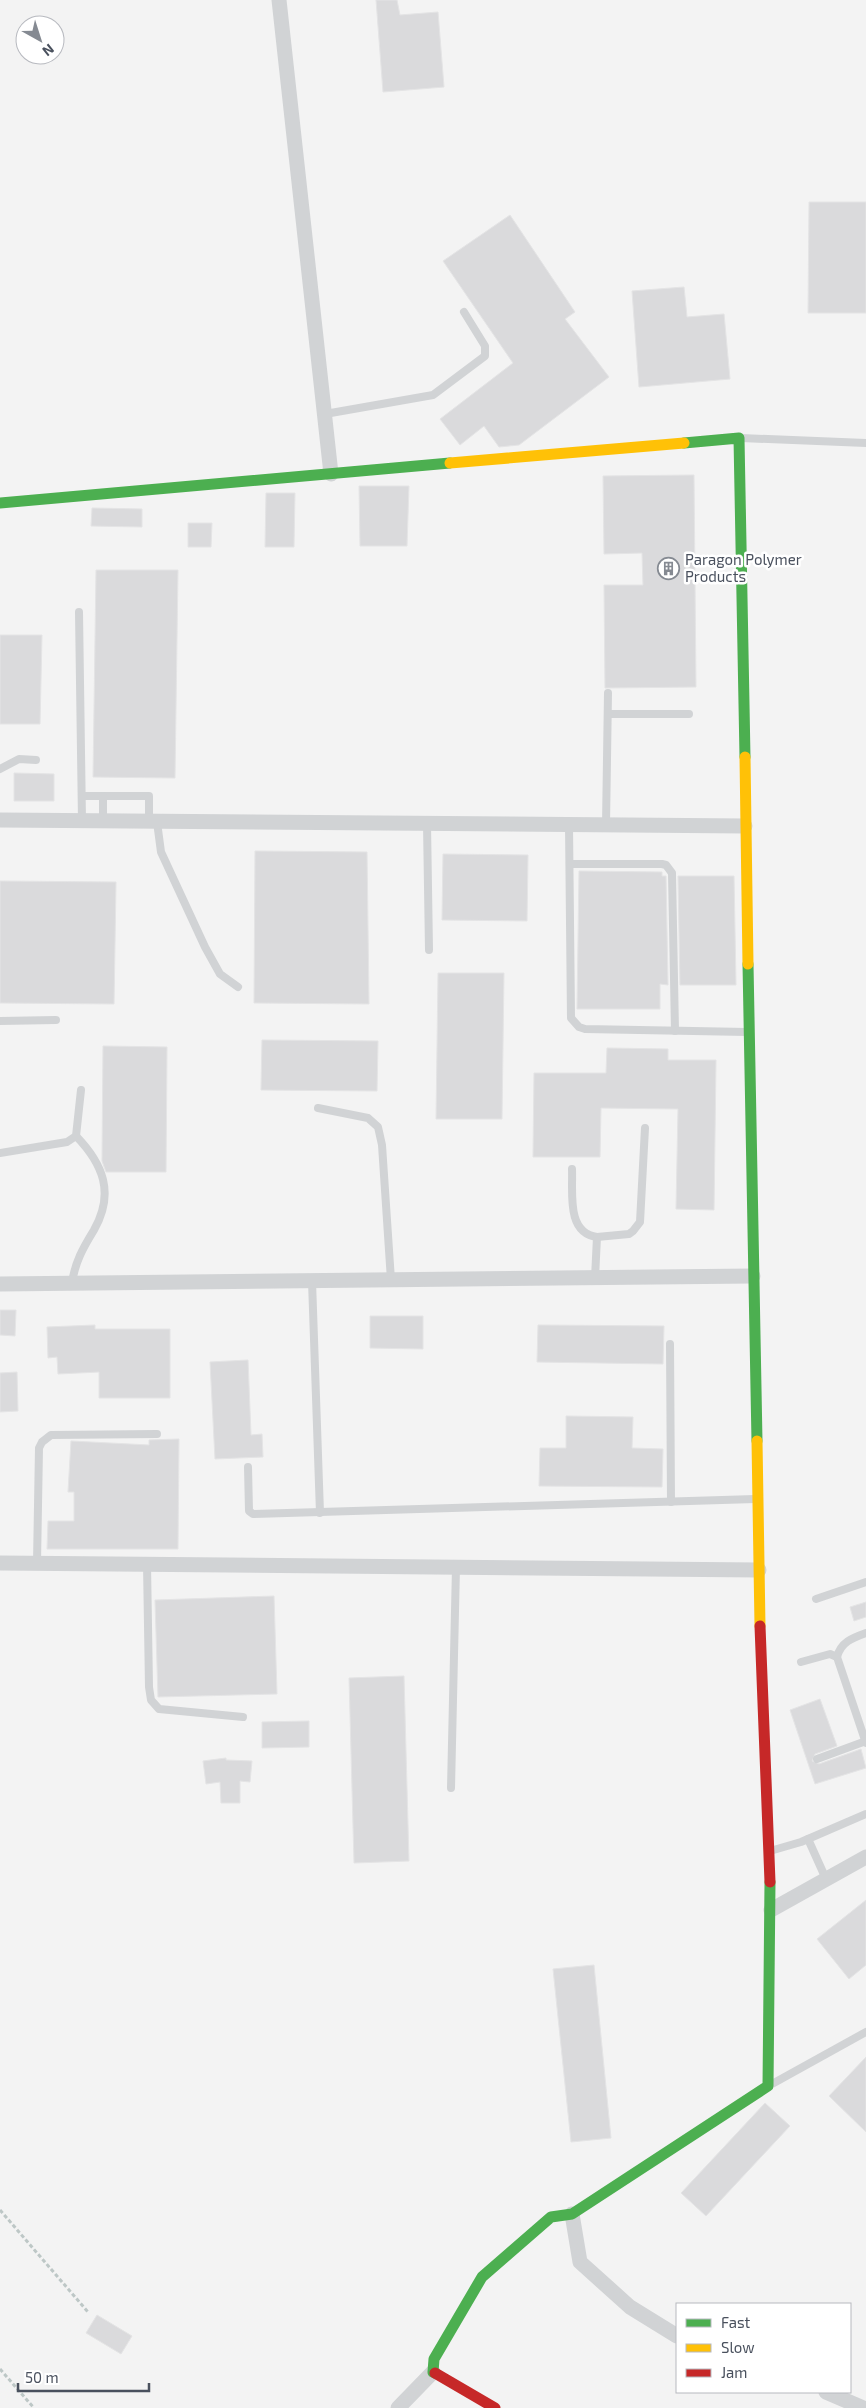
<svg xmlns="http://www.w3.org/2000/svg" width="866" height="2408" viewBox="0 0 866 2408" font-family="'Exo 2',sans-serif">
	<rect width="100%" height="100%" fill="#f3f3f3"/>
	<g fill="#dadadc" stroke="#e4e4e5">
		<polygon points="376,0 397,0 400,15 438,12 444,87 383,92"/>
		<polygon points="809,202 866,202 866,313 808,313"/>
		<polygon points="510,215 575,312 565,319 609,377 519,445 499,447 484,426 460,445 440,419 513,363 443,261"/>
		<polygon points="684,287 687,317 724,314 730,379 639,387 632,291"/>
		<polygon points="694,475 696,687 605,688 604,585 643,585 642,553 604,554 603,476"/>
		<polygon points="359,486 409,486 407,546 360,546"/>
		<polygon points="266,493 295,493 294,547 265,547"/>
		<polygon points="92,508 142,509 142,527 91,526"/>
		<polygon points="188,523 212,523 211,547 188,547"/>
		<polygon points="96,570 178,570 175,778 93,777"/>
		<polygon points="0,635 42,635 40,724 0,724"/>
		<polygon points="14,773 54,774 54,801 14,801"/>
		<polygon points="255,851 367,852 369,1004 254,1003"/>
		<polygon points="443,854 528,855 527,921 442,920"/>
		<polygon points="579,871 662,872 662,876 666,876 668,985 660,984 660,1009 577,1009"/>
		<polygon points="678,876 734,876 736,985 680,985"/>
		<polygon points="0,881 116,882 114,1004 0,1003"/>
		<polygon points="438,973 504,973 502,1119 436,1119"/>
		<polygon points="262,1040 378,1041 377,1091 261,1090"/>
		<polygon points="103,1046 167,1047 166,1172 106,1172 102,1161"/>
		<polygon points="607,1048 668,1049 668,1060 716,1060 714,1210 676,1209 678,1109 601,1108 600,1157 533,1157 534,1073 606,1073"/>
		<polygon points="0,1310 16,1310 15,1336 0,1335"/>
		<polygon points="370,1316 423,1316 423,1349 370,1348"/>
		<polygon points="95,1325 95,1329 170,1329 170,1398 99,1398 99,1372 58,1374 57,1357 48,1358 47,1327"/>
		<polygon points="538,1325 664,1326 663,1364 537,1362"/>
		<polygon points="248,1360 251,1435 262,1434 263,1457 215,1459 210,1362"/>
		<polygon points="17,1372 18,1411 0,1412 0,1373"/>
		<polygon points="566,1416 633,1417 632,1448 663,1449 662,1487 539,1486 540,1448 566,1448"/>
		<polygon points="179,1439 178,1549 47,1549 48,1521 74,1521 74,1492 68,1492 71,1441 149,1445 149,1440"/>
		<polygon points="274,1596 277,1694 158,1697 155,1600"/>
		<polygon points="866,1602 866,1617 854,1621 850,1607"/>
		<polygon points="404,1676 409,1861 354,1863 349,1678"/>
		<polygon points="820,1699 837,1746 815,1754 812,1761 819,1764 861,1749 866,1768 815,1784 790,1710"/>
		<polygon points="309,1721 309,1747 262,1748 262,1722"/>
		<polygon points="226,1758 226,1760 252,1761 250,1782 240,1781 240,1803 221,1803 220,1782 206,1784 203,1761"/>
		<polygon points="866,1900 866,1965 849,1979 817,1939"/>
		<polygon points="594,1965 611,2138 571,2142 553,1969"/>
		<polygon points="866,2057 866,2132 829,2096"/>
		<polygon points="765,2103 790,2126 706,2216 681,2193"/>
		<polygon points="97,2315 132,2336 121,2354 86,2333"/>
	</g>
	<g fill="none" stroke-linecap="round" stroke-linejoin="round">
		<g stroke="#bdc7c6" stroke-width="3" stroke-dasharray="4 2.5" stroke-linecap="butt">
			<polyline points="0,2210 88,2312"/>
			<polyline points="0,2369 34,2408"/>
		</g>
		<g stroke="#d1d3d5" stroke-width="8">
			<polyline points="325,414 433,395 485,356 485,346 464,312"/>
			<polyline points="741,438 866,443"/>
			<polyline points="79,612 82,821"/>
			<polyline points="609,714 689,714"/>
			<polyline points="0,769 19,759 36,760"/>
			<polyline points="82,796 149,796 149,822"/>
			<polyline points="103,796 103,821"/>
			<polyline points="157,822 161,852 205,947 220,974 238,987"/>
			<polyline points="427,824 429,950"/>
			<polyline points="569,825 571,1018 579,1027 585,1029 747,1032"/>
			<polyline points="606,825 608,693"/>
			<polyline points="570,864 662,864 666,865 672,873 675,1031"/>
			<polyline points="0,1021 56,1020"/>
			<polyline points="318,1108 368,1118 378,1127 382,1145 391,1280"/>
			<polyline points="0,1153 67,1142 76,1136 81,1090"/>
			<path d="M572 1169C573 1192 566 1233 597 1237L595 1278"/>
			<polyline points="597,1237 629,1234 633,1231 640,1222 645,1128"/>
			<polyline points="312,1281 320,1513"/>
			<path d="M72 1283C75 1262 83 1248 94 1230 115 1193 103 1164 76 1136"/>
			<polyline points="670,1344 671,1502"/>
			<polyline points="248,1467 249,1511 253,1514 755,1499"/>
			<polyline points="37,1563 39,1448 42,1442 51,1435 157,1434"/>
			<polyline points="147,1564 149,1687 151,1700 159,1709 243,1717"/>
			<polyline points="816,1599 866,1582"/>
			<path d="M866 1633C852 1638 841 1642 837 1657L866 1743"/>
			<polyline points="801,1662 830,1654 837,1657"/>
			<polyline points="817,1759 866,1741"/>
			<polyline points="451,1788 456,1567"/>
			<polyline points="808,1839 826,1879"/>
			<polyline points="770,1851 801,1842 866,1814"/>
			<polyline points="772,2084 866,2032"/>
		</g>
		<g stroke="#d1d3d5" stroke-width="15">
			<polyline points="279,0 331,474"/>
			<polyline points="0,820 745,826"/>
			<polyline points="0,1284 753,1276"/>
			<polyline points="0,1563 759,1570"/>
			<polyline points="771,1910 866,1857"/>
			<polyline points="572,2214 580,2262 630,2307 677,2336"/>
			<polyline points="826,2392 863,2408"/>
			<polyline points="398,2408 433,2372"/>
		</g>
		<g stroke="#4caf50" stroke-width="11">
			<polyline points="684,443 739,438 745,757"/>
			<polyline points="0,503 450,463"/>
			<polyline points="748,964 757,1441"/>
			<polyline points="435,2373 433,2372 434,2359 482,2277 551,2217 572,2214 768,2086 770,1882"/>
		</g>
		<g stroke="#ffc107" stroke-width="11">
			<polyline points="450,463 684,443"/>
			<polyline points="745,757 748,964"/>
			<polyline points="757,1441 760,1626"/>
		</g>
		<g stroke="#c62828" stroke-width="11">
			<polyline points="760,1626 770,1882"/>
			<polyline points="435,2373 495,2408"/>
		</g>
	</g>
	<defs>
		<symbol id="building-ring" viewBox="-11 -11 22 22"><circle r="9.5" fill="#fff" stroke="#858a92" stroke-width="1.5"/><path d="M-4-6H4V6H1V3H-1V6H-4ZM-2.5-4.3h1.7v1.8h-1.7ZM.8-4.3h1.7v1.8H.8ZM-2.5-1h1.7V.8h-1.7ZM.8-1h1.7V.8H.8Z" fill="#858a92"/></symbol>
	</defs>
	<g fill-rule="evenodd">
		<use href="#building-ring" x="656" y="556" width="25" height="25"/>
	</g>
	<g text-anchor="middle" stroke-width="5" stroke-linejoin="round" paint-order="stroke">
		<g font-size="15" fill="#4a515e" stroke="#fff" text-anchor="start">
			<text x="685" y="565">Paragon Polymer<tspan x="685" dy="17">Products</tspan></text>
		</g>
	</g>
	<rect x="676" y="2303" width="175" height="90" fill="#ffffff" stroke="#b7b9bf"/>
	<rect x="686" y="2319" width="25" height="8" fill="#4caf50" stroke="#b7b9bf"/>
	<text x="721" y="2328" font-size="15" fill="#4a515e">Fast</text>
	<rect x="686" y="2344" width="25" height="8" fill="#ffc107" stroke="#b7b9bf"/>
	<text x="721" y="2353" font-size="15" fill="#4a515e">Slow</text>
	<rect x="686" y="2369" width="25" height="8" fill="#c62828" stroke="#b7b9bf"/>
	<text x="721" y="2378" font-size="15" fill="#4a515e">Jam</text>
	<g transform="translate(40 40) rotate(141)"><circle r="24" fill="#ffffff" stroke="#b7b9bf"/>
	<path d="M0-4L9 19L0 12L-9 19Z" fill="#858a92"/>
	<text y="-8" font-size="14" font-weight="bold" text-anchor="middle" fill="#4a515e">N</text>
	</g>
	<path d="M18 2383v8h131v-8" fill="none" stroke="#4a515e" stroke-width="2.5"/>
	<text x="25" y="2383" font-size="15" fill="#4a515e" stroke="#ffffff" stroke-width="4" paint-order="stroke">50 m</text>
</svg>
